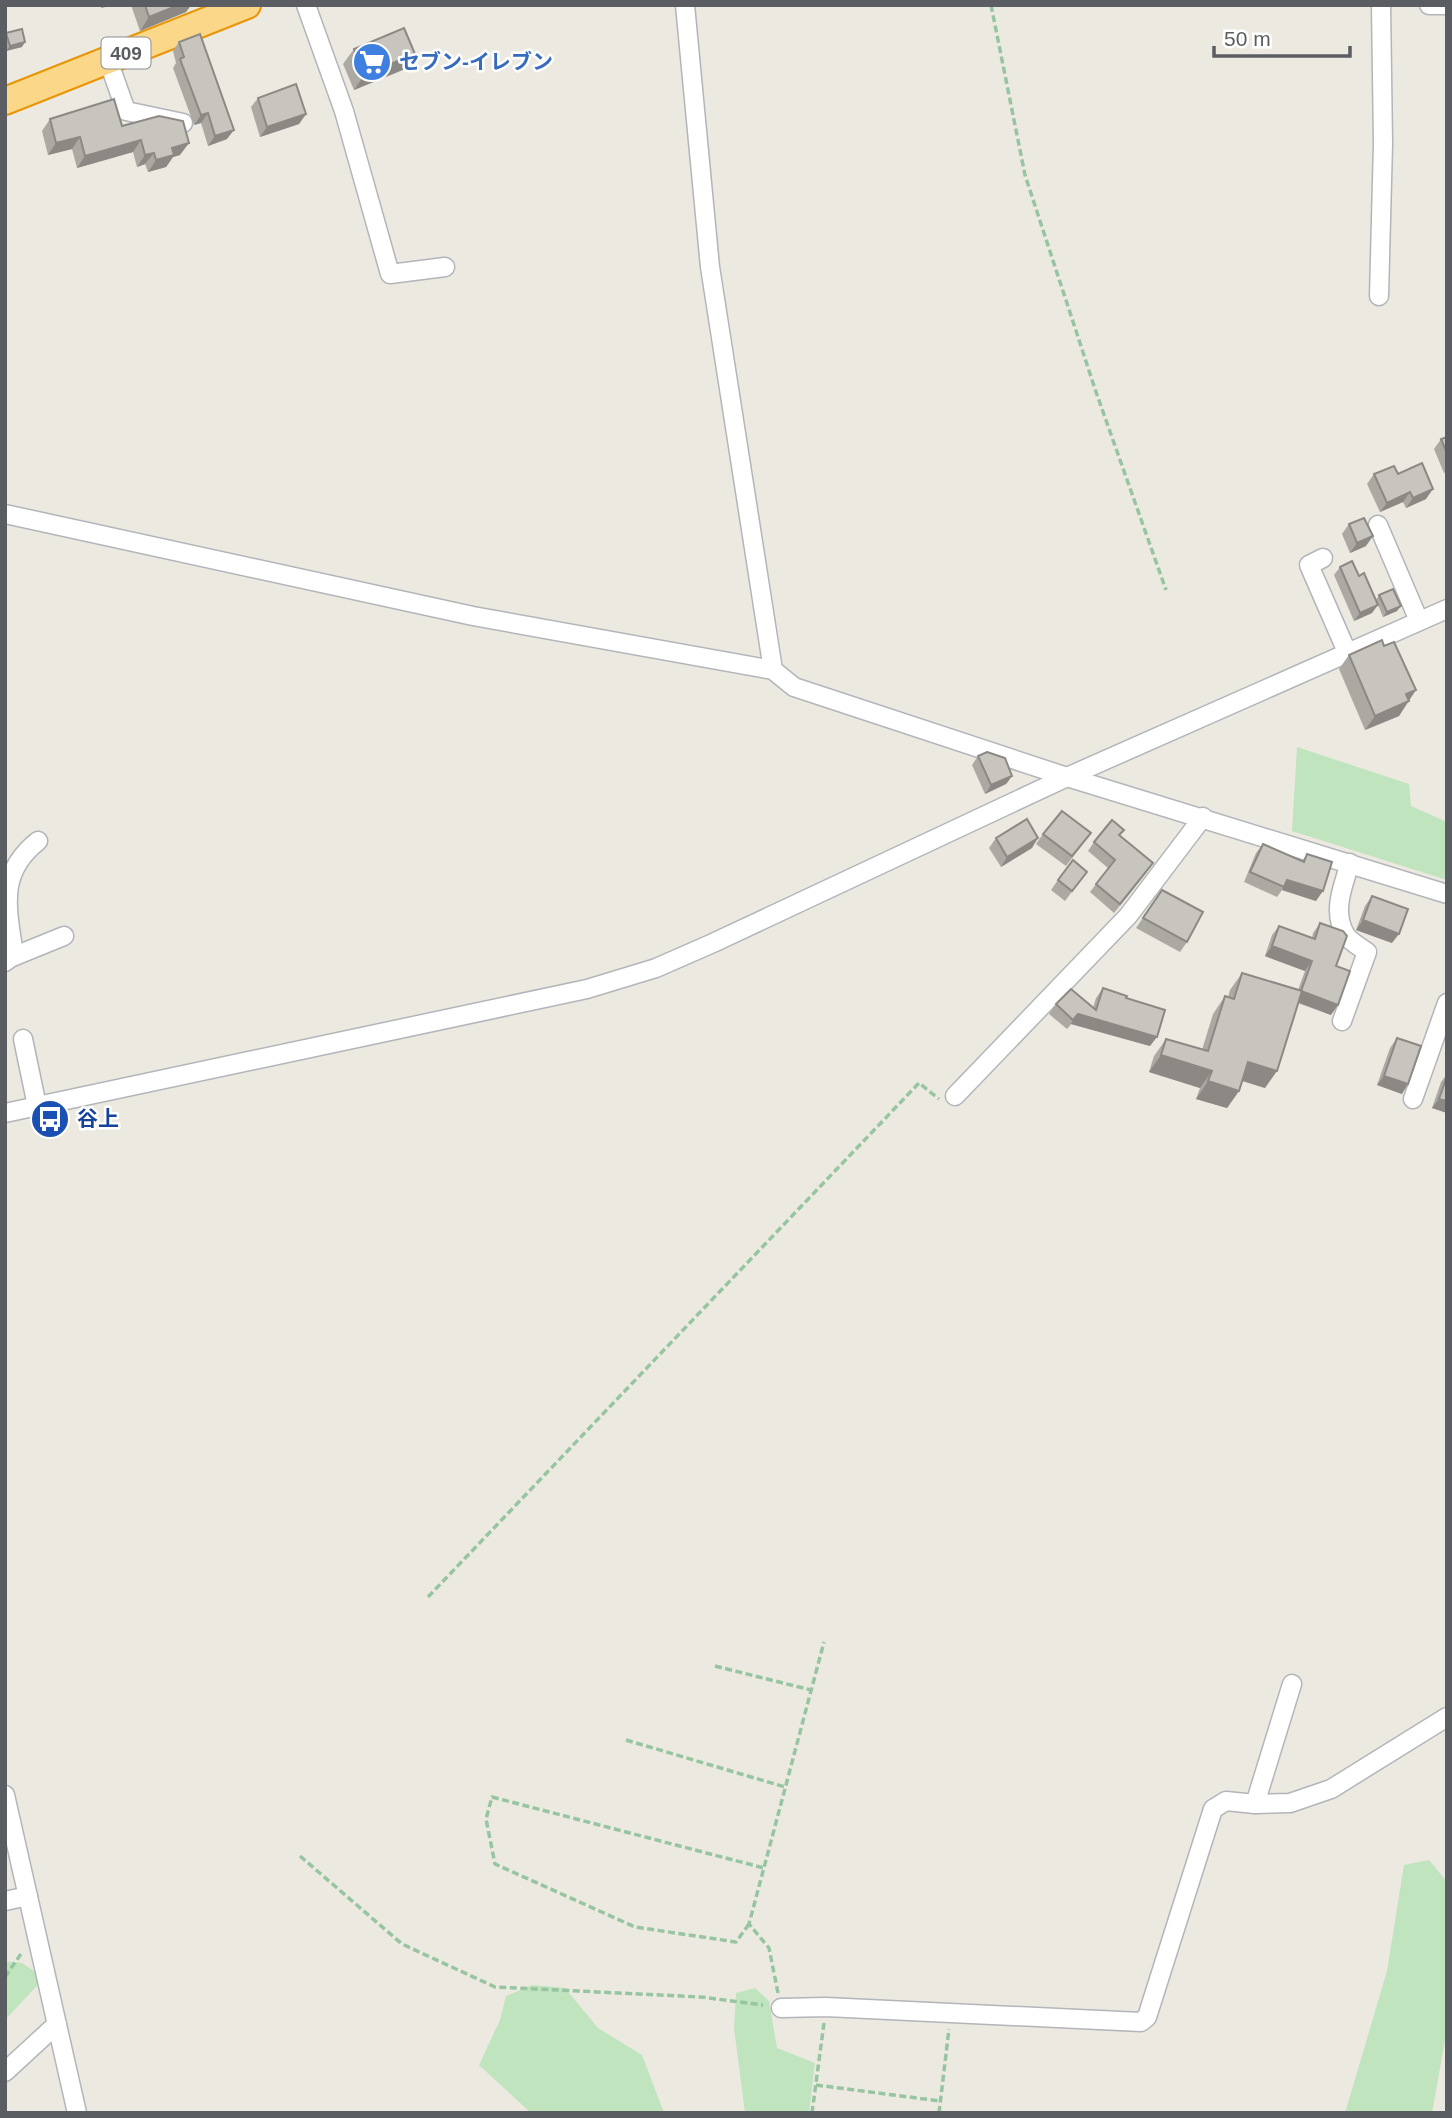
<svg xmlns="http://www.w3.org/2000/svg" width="1452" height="2118" viewBox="0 0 1452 2118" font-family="Helvetica,'Noto Sans JP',sans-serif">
	<rect width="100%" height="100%" fill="#ece9e1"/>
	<g fill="#c0e4bd">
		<polygon points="1297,747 1409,784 1411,806 1447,822 1447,880 1292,831"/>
		<polygon points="1429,1860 1447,1882 1447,2029 1432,2113 1345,2113 1387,1971 1404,1865"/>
		<polygon points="5,1961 22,1963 44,1978 5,2020"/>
		<polygon points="532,1985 565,1988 598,2028 642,2055 664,2113 531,2113 479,2065 500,2020 506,1996"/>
		<polygon points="755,1988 769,2001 777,2048 815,2063 809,2113 745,2113 734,2028 736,1993"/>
	</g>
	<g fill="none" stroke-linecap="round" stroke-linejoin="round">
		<defs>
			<g id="minor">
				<polyline points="306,5 344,111 390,274 445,267"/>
				<polyline points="685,5 710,267 773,670"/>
				<polyline points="1429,5 1447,5"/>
				<polyline points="108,60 126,111 183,123"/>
				<polyline points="1379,296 1383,143 1381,5"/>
				<polyline points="5,514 473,616 773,670 794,687 1067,777 1447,894"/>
				<polyline points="1378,525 1419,621"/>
				<polyline points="1323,558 1309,565 1347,652"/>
				<polyline points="10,958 64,936"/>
				<path d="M5 962 10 958 13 948C6 903 0 871 38 841"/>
				<path d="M1342 1021 1367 952C1360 947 1349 941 1345 934 1332 911 1343 886 1350 863"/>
				<polyline points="23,1039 37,1106"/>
				<polyline points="955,1096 1128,916 1203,817"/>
				<polyline points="1413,1099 1447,1003"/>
				<polyline points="5,1113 587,989 656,968 713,943 1067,777 1447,609"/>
				<polyline points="5,1795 77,2113"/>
				<polyline points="1255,1804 1292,1684"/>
				<polyline points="5,1901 28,1896"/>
				<polyline points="781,2008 826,2007 1141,2022 1147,2017 1213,1809 1226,1801 1255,1804 1290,1803 1331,1789 1447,1717"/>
				<polyline points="5,2072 57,2024"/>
			</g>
			<polyline id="highway" points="5,101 247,5"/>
		</defs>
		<use href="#minor" stroke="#b2b5b9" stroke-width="21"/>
		<use href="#highway" stroke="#ea9404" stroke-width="30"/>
		<g stroke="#97c5a1" stroke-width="3.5" stroke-dasharray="7 3.5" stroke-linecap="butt">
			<polyline points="991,5 1025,175 1096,392 1166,590"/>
			<polyline points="428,1597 919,1083 939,1099"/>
			<polyline points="715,1666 811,1690"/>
			<polyline points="626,1740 785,1787"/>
			<polyline points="300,1856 402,1944 495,1987 701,1997 763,2005"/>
			<polyline points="749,1924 736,1942 635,1927 495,1864 486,1819 492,1797 764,1868"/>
			<polyline points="5,1977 23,1951"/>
			<polyline points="778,1993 769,1948 749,1924 824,1642"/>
			<polyline points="816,2085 940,2101"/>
			<polyline points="812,2113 824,2023"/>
			<polyline points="939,2113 949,2029"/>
		</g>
		<use href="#minor" stroke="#fff" stroke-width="18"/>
		<use href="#highway" stroke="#fbd78a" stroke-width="26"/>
	</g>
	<g fill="#aca9a3">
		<polygon points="131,5 191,5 186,12 140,31"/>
		<polygon points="6,33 22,47 6,51 5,34"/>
		<polygon points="179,42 227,139 208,146 201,123 194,125 173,68 176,63 173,51"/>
		<polygon points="354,49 405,69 354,90 343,64"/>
		<polygon points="258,98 306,114 299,124 260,137 251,107"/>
		<polygon points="50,119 122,126 180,155 173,157 166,167 148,172 145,164 137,167 133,152 77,168 72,149 48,155 42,131"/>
		<polygon points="1447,437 1447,472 1444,473 1434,449 1441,439"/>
		<polygon points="1374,474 1398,474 1426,499 1406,508 1403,502 1380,512 1367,484"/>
		<polygon points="1349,524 1366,546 1350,553 1342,534"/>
		<polygon points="1340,567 1372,613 1354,621 1334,575"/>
		<polygon points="1379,595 1397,611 1383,617 1376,600"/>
		<polygon points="1349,655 1408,701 1399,716 1365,730 1339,669"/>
		<polygon points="978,756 1012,776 1006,784 985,794 972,765"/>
		<polygon points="1091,833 1066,866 1036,844 1043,834"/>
		<polygon points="1120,836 1147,872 1114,913 1090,892 1108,868 1088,851 1094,842"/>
		<polygon points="996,838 1032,848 1001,867 989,848"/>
		<polygon points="1263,844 1302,861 1307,854 1316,901 1282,890 1277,897 1244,882 1256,853"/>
		<polygon points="1058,880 1080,881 1065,901 1051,890"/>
		<polygon points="1162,890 1187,942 1180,952 1136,928"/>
		<polygon points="1372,896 1392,943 1356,930 1365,906"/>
		<polygon points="1320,923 1336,966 1331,1015 1298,1003 1265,1088 1243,1081 1239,1091 1227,1108 1196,1099 1200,1088 1149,1072 1154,1056 1166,1039 1202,1050 1213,1014 1225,996 1228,997 1230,990 1242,973 1298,990 1305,971 1265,956 1272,935 1279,926 1312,938 1313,933"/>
		<polygon points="1103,988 1126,998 1150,1046 1071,1024 1067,1029 1049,1014 1056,1004 1093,1008 1096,998"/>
		<polygon points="1397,1038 1402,1094 1377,1085 1390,1048"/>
		<polygon points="1447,1074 1447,1113 1432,1108 1441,1082"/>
	</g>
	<g fill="#8c8985">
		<polygon points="103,5 114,5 101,8"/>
		<polygon points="179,5 191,5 186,12 140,31 149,17"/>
		<polygon points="25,42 22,47 6,51 10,46"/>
		<polygon points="415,54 405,69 354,90 364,75"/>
		<polygon points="208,113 201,123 194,125 201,115"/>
		<polygon points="306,114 299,124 260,137 267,127"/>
		<polygon points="234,130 227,139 208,146 215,136"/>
		<polygon points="80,137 72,149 48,155 56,143"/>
		<polygon points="141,140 133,152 77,168 85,156"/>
		<polygon points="189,143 180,155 173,157 166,167 148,172 156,160 172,148"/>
		<polygon points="154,153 145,164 137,167 145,155"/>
		<polygon points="1433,489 1426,499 1406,508 1413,498"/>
		<polygon points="1410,492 1403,502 1380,512 1387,503"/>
		<polygon points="1373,536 1366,546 1350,553 1357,543"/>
		<polygon points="1378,605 1372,613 1354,621 1360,613"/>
		<polygon points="1401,606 1397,611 1383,617 1387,612"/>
		<polygon points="1416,690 1399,716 1365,730 1375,716 1406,694"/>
		<polygon points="1012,776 1006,784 985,794 991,785"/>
		<polygon points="1038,838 1032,848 1001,867 1007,857"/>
		<polygon points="1287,880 1323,891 1316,901 1282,890"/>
		<polygon points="1363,920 1399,934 1392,943 1356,930"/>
		<polygon points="1272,946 1312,961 1305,971 1265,956"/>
		<polygon points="1301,991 1338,1005 1331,1015 1294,1001"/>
		<polygon points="1078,1014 1157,1037 1150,1046 1071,1024 1067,1029"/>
		<polygon points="1161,1055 1212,1071 1200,1088 1149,1072"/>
		<polygon points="1248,1062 1277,1071 1265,1088 1236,1079"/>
		<polygon points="1384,1076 1408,1084 1402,1094 1377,1085"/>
		<polygon points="1208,1081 1239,1091 1227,1108 1196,1099"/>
		<polygon points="1439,1099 1447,1101 1447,1113 1432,1108"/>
	</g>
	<g fill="#c8c4be" stroke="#8c8985" stroke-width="2">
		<polygon points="145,5 179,5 149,17"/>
		<polygon points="404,28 415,54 364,75 354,49"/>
		<polygon points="22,29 25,42 10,46 6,33"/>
		<polygon points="200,34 234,130 215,136 208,113 201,115 180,59 184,57 179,42"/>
		<polygon points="296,84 306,114 267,127 258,98"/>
		<polygon points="114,99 122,126 159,116 183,121 189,143 172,148 174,155 156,160 154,153 145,155 141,140 85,156 80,137 56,143 50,119"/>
		<polygon points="1447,437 1447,453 1441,439"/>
		<polygon points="1422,463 1433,489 1413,498 1410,492 1387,503 1374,474 1394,466 1398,474"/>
		<polygon points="1364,518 1373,536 1357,543 1349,524"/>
		<polygon points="1352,561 1359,576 1364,573 1378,605 1360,613 1340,567"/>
		<polygon points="1393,589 1401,606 1387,612 1379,595"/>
		<polygon points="1382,640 1384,646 1394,642 1416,690 1406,694 1409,701 1375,716 1349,655"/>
		<polygon points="987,752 1005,758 1012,776 991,785 978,756"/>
		<polygon points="1062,811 1091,833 1072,856 1043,834"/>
		<polygon points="1027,819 1038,838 1007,857 996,838"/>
		<polygon points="1112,820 1124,830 1119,835 1153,863 1120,904 1096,884 1115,860 1094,842"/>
		<polygon points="1263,844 1304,862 1307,854 1332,862 1323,891 1287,880 1284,887 1250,872"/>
		<polygon points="1073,860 1087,872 1072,891 1058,880"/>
		<polygon points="1162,890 1203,912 1187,942 1143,918"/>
		<polygon points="1372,896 1408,909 1399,934 1363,920"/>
		<polygon points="1320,923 1343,931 1347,936 1336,966 1350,971 1338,1005 1301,991 1312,961 1272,946 1279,926 1315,939"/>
		<polygon points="1242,973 1302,991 1277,1071 1248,1062 1239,1091 1208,1081 1212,1071 1161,1055 1166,1039 1208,1051 1225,996 1234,999"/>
		<polygon points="1103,988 1127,996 1126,998 1165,1010 1157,1037 1078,1014 1073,1020 1056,1004 1071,989 1096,1010"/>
		<polygon points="1397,1038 1421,1046 1408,1084 1384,1076"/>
		<polygon points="1447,1076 1447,1101 1439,1099"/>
	</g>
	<defs>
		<symbol id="supermarket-disc" viewBox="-11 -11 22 22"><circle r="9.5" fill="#3f7fe0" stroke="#fff"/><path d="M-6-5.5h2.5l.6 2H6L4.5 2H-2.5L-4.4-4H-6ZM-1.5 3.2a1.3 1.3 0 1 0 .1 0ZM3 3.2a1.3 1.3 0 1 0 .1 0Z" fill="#fff"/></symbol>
		<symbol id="bus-disc" viewBox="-11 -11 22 22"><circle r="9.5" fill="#1a4fb4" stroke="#fff"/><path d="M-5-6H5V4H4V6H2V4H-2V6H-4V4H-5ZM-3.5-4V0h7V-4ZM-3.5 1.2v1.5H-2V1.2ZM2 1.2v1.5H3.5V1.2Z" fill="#fff"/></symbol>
	</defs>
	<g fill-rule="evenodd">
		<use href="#supermarket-disc" x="350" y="40" width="44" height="44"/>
		<use href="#bus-disc" x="28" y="1097" width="44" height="44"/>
	</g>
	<g text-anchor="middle" stroke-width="5" stroke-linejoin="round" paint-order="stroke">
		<rect fill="#fff" stroke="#8c8e91" stroke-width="2" x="101.5" y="37.5" width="49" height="31" rx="5"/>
		<g font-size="19" font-weight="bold" fill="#5a5e62">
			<text x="126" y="60">409</text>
		</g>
		<g font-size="21" font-weight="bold" fill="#366cbe" stroke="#fff" text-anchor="start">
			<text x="399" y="69">セブン-イレブン</text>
		</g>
		<g font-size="21" font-weight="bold" fill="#164399" stroke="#fff" text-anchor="start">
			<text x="77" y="1126">谷上</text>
		</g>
	</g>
	<rect width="1452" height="2118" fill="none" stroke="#5a5e62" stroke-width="14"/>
	<path d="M1214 46v10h136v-10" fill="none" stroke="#5a5e62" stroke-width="3.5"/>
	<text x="1224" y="46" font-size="21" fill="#5a5e62" stroke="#ffffff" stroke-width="5" paint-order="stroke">50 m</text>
</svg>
